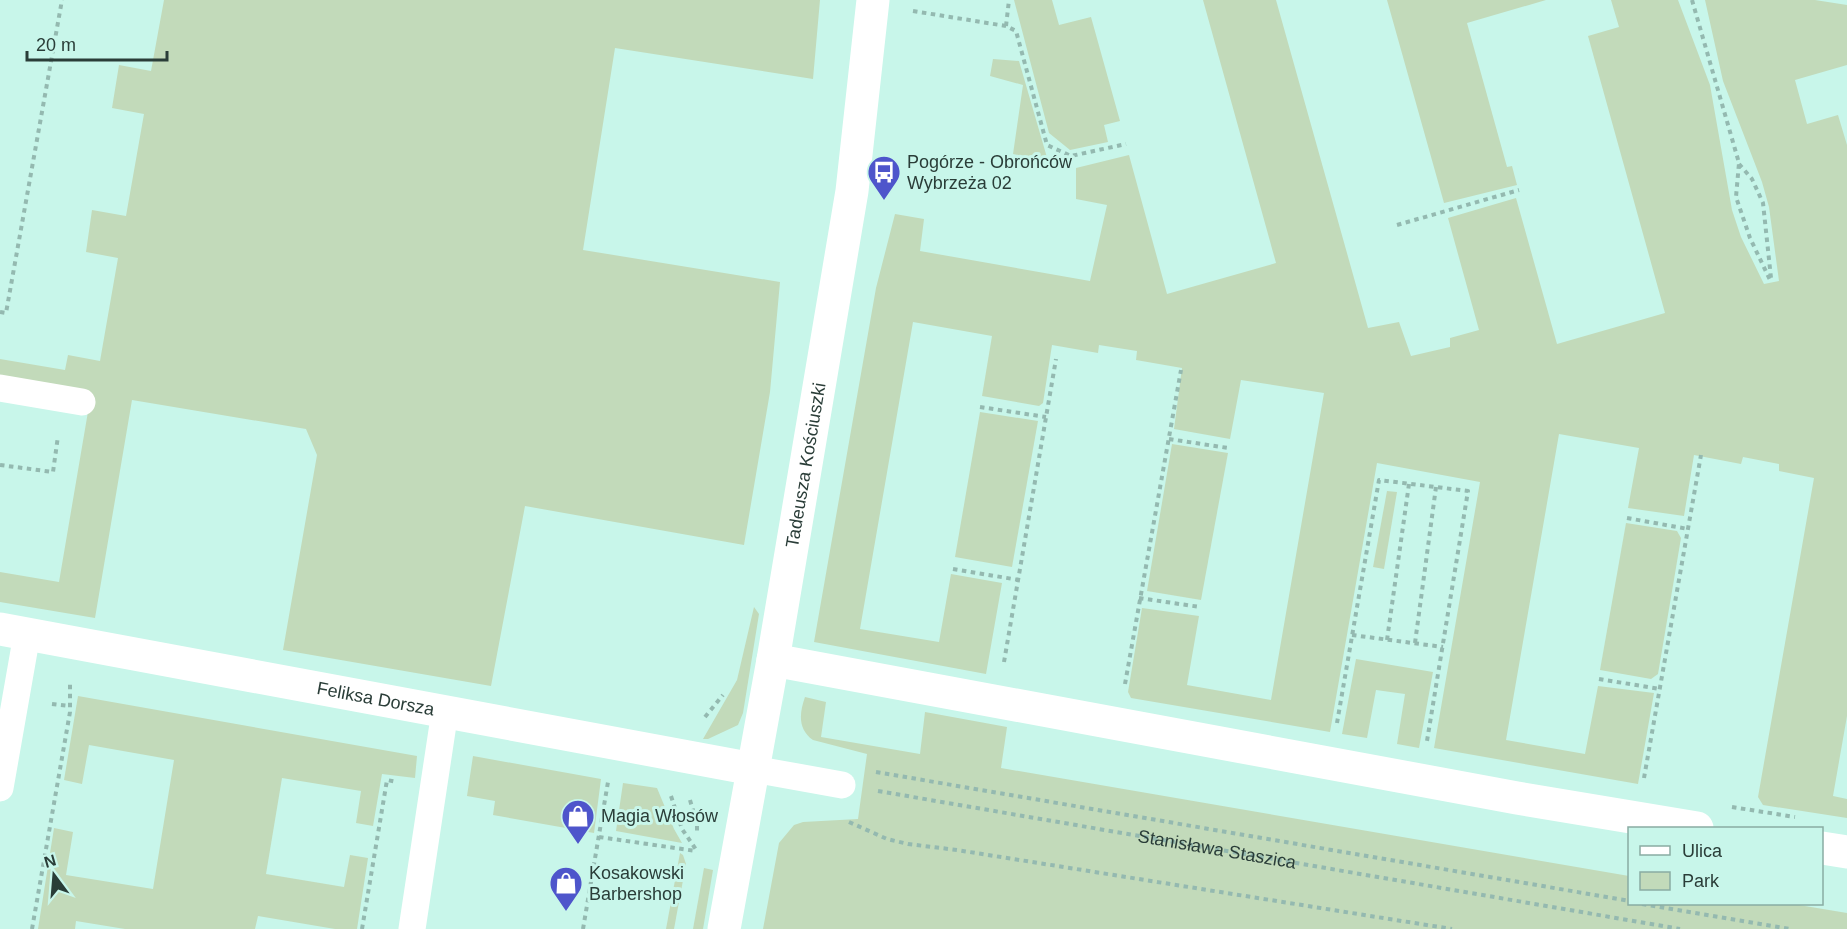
<svg xmlns="http://www.w3.org/2000/svg" width="1847" height="929" viewBox="0 0 1847 929" font-family="Arial,sans-serif">
	<rect width="100%" height="100%" fill="#c8f6ea"/>
	<g fill="#c2daba">
		<polygon points="164,0 820,0 813,79 615,48 583,250 780,282 770,392 744,545 525,506 491,686 283,650 317,455 306,429 132,400 95,618 0,602 0,572 59,582 91,394 0,380 0,359 65,370 68,355 100,361 118,258 86,252 92,210 126,216 144,114 112,108 119,65 151,71"/>
		<polygon points="1014,0 1052,0 1059,25 1091,17 1120,121 1104,125 1108,142 1070,150 1049,133"/>
		<polygon points="1203,0 1276,0 1368,328 1399,322 1411,356 1450,347 1450,338 1479,330 1448,218 1516,198 1557,344 1665,313 1588,36 1619,27 1611,0 1678,0 1710,85 1732,210 1741,237 1764,284 1779,281 1769,207 1762,182 1723,81 1705,0 1815,0 1847,5 1847,65 1795,80 1807,124 1838,115 1847,145 1847,716 1833,796 1847,799 1847,818 1763,805 1758,797 1814,478 1779,471 1779,464 1743,457 1741,464 1694,455 1684,516 1628,508 1639,448 1559,434 1506,740 1585,754 1598,686 1654,693 1638,784 1434,748 1480,482 1377,463 1330,732 1131,698 1128,692 1142,608 1199,616 1187,685 1271,700 1324,393 1241,380 1230,439 1174,429 1182,368 1136,360 1137,351 1099,345 1098,353 1052,345 1043,403 1039,406 982,396 992,336 913,322 860,629 939,642 951,574 1002,583 986,674 814,642 876,288 895,214 924,219 920,251 1090,281 1107,205 1076,199 1076,168 1129,155 1167,294 1276,263"/>
		<polygon points="1387,0 1546,0 1467,23 1507,167 1512,166 1517,185 1444,203"/>
		<polygon points="993,59 1019,61 1048,161 1013,154 1023,85 990,76"/>
		<polygon points="980,412 1038,421 1012,567 955,557"/>
		<polygon points="1172,444 1228,453 1201,600 1147,591"/>
		<polygon points="1387,491 1397,492 1384,569 1373,567"/>
		<polygon points="1626,523 1677,531 1681,538 1658,674 1651,679 1600,670"/>
		<polygon points="754,607 759,614 743,713 738,725 708,739 703,739 737,680"/>
		<polygon points="1356,659 1433,672 1419,748 1397,744 1405,694 1376,690 1367,738 1342,734"/>
		<polygon points="78,696 417,756 415,778 382,774 373,826 356,823 361,791 282,778 266,874 344,887 350,855 368,858 357,929 335,929 258,916 255,929 125,929 76,921 75,929 38,929 54,828 73,832 66,875 153,889 174,760 89,745 82,784 64,780"/>
		<path d="M805 697 826 702 821 737 920 754 925 712 1007 727 1001 768 1629 876 1630 904H1793L1847 913V929H763L779 843 794 825 803 822 858 819 867 754 813 740C798 729 799 714 805 697Z"/>
		<polygon points="473,756 601,779 594,833 493,815 495,801 467,796"/>
		<polygon points="623,783 657,788 674,829 682,843 616,831"/>
		<polygon points="680,853 683,855 686,864 674,929 666,929"/>
		<polygon points="704,868 713,870 703,929 693,929"/>
	</g>
	<g fill="none" stroke-linecap="round" stroke-linejoin="round">
		<g stroke="#94b9b0" stroke-width="4" stroke-dasharray="4.5 4.5" stroke-linecap="butt">
			<polyline points="1692,0 1739,163 1736,197 1750,238 1771,282"/>
			<polyline points="913,11 1006,26 1016,31 1047,145 1071,156 1126,144"/>
			<polyline points="1006,26 1009,0"/>
			<polyline points="1739,164 1752,179 1763,203 1771,278"/>
			<polyline points="1397,225 1519,190"/>
			<polyline points="0,312 6,313 62,0"/>
			<polyline points="980,407 1046,417"/>
			<polyline points="1169,439 1228,448"/>
			<polyline points="0,465 53,472 58,436"/>
			<polyline points="1627,518 1688,529"/>
			<polyline points="953,569 1019,580"/>
			<polyline points="1139,598 1200,607"/>
			<polyline points="1352,635 1443,647"/>
			<polyline points="1387,640 1409,484"/>
			<polyline points="1415,643 1436,487"/>
			<polyline points="1004,662 1056,359"/>
			<polyline points="1599,679 1660,689"/>
			<polyline points="1125,684 1181,370"/>
			<polyline points="52,704 69,706"/>
			<polyline points="705,717 723,695"/>
			<polyline points="1337,723 1379,480 1468,491 1427,741"/>
			<polyline points="876,772 1630,901"/>
			<polyline points="1644,778 1701,455"/>
			<path id="s1" d="M878 791 1680 929"/>
			<polyline points="671,796 682,829 697,851"/>
			<polyline points="690,800 697,824 697,833"/>
			<polyline points="1732,807 1795,817"/>
			<polyline points="849,822 887,839 908,844 957,850 1452,929"/>
			<polyline points="599,837 696,851"/>
			<polyline points="1642,904 1790,929"/>
			<polyline points="32,929 70,712 70,684"/>
			<polyline points="362,929 387,780 397,782"/>
			<polyline points="583,929 608,782"/>
		</g>
		<g stroke="#fff" stroke-width="27">
			<polyline points="0,388 82,402"/>
			<polyline points="753,769 842,785"/>
			<polyline points="0,788 27,634"/>
			<polyline points="412,929 445,711"/>
		</g>
		<g stroke="#fff" stroke-width="33">
			<path id="s2" d="M0 629 753 769"/>
			<polyline points="773,660 1517,798 1697,828"/>
			<polyline points="1822,848 1847,852"/>
			<path id="s3" d="M724 929 773 660 852 191 873 0"/>
		</g>
	</g>
	<defs>
		<symbol id="bus-pin" viewBox="-11 -11 22 30"><path d="M0 17L-7.5 6A9.5 9.5 0 1 1 7.5 6Z" fill="#4e55cb" stroke="#c8f6ea"/><path d="M-5-6H5V4H4V6H2V4H-2V6H-4V4H-5ZM-3.5-4V0h7V-4ZM-3.5 1.2v1.5H-2V1.2ZM2 1.2v1.5H3.5V1.2Z" fill="#fff"/></symbol>
		<symbol id="shop-pin" viewBox="-11 -11 22 30"><path d="M0 17L-7.5 6A9.5 9.5 0 1 1 7.5 6Z" fill="#4e55cb" stroke="#c8f6ea"/><path d="M-5-2.5h2.3a2.7 3.5 0 0 1 5.4 0H5L5.5 6h-11ZM-1.5-2.5h3a1.5 2.3 0 0 0-3 0Z" fill="#fff"/></symbol>
	</defs>
	<g fill-rule="evenodd">
		<use href="#bus-pin" x="865" y="153" width="38" height="52"/>
		<use href="#shop-pin" x="559" y="797" width="38" height="52"/>
		<use href="#shop-pin" x="547" y="864" width="38" height="52"/>
	</g>
	<g text-anchor="middle" stroke-width="6" stroke-linejoin="round" paint-order="stroke">
		<g font-size="18" fill="#2a3d38" stroke="#c8f6ea" text-anchor="start">
			<text x="907" y="168">Pogórze - Obrońców<tspan x="907" dy="21">Wybrzeża 02</tspan></text>
			<text x="601" y="822">Magia Włosów</text>
			<text x="589" y="879">Kosakowski<tspan x="589" dy="21">Barbershop</tspan></text>
		</g>
		<g font-size="18" fill="#2a3d38" stroke="#c8f6ea">
			<text dy="6" stroke="none"><textPath href="#s3" startOffset="471">Tadeusza Kościuszki</textPath></text>
			<text dy="6" stroke="none"><textPath href="#s2" startOffset="382">Feliksa Dorsza</textPath></text>
			<text dy="6" stroke="none"><textPath href="#s1" startOffset="344">Stanisława Staszica</textPath></text>
		</g>
	</g>
	<rect x="1628" y="827" width="195" height="78" fill="#c8f6ea" stroke="#89aca3" stroke-width="1.5"/>
	<rect x="1640" y="846" width="30" height="9" fill="#ffffff" stroke="#89aca3" stroke-width="1.5"/>
	<text x="1682" y="857" font-size="18" fill="#2a3d38">Ulica</text>
	<rect x="1640" y="872" width="30" height="18" fill="#c2daba" stroke="#89aca3" stroke-width="1.5"/>
	<text x="1682" y="887" font-size="18" fill="#2a3d38">Park</text>
	<g transform="translate(54 875) rotate(344)" stroke="#c8f6ea" stroke-width="4.5" paint-order="stroke">
	<path d="M0-4.5L10 22L0 15L-10 22Z" fill="#2a3d38"/>
	<text y="-9" font-size="16" font-weight="bold" text-anchor="middle" fill="#2a3d38">N</text>
	</g>
	<path d="M27 51v9h140v-9" fill="none" stroke="#2a3d38" stroke-width="3"/>
	<text x="36" y="51" font-size="18" fill="#2a3d38" stroke="#c8f6ea" stroke-width="4.5" paint-order="stroke">20 m</text>
</svg>
